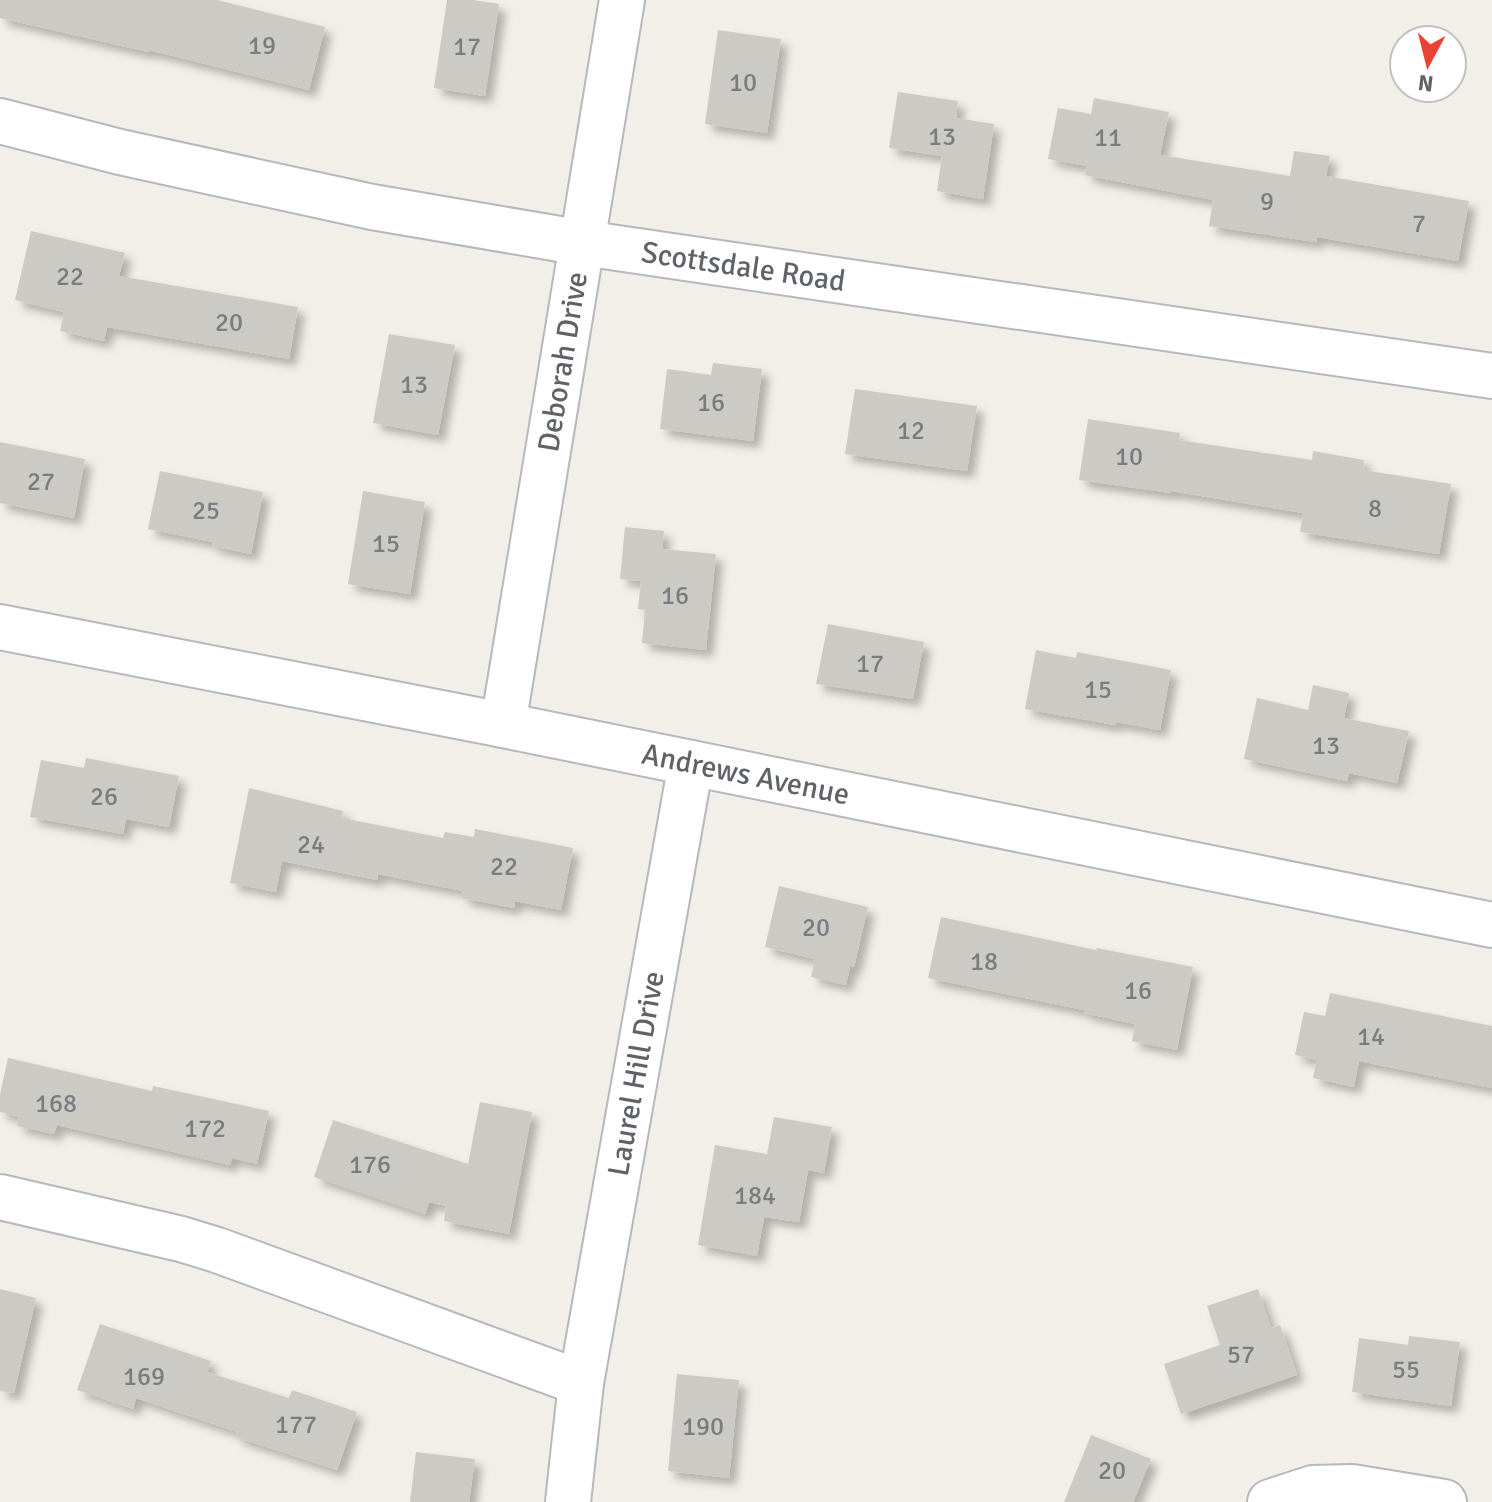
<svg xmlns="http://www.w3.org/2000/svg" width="1492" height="1502" viewBox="0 0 1492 1502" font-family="Signika,sans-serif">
	<defs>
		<filter id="shadow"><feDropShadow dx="7" dy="7" stdDeviation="4" flood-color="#0004"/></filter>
	</defs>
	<rect width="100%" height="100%" fill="#f1efe8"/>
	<g fill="#cccac5" filter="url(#shadow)">
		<polygon points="0,0 217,0 325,27 309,90 149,50 148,52 0,18"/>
		<polygon points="447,0 473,0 499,4 485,96 434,88"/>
		<polygon points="718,30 781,39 767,133 705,124"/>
		<polygon points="898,92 958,101 956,118 994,124 983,199 937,191 942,156 889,148"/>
		<polygon points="1094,98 1169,112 1160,155 1290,176 1294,151 1330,156 1326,176 1469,201 1458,261 1317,237 1316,242 1209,226 1213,200 1085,175 1087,166 1048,159 1058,108 1091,114"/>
		<polygon points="31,231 125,253 119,276 298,307 289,359 107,327 104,341 60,331 64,312 15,300"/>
		<polygon points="389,334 455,345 438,435 373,423"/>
		<polygon points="713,363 762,369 753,441 660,429 667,369 711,375"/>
		<polygon points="855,389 977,406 967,471 845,454"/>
		<polygon points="1088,419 1180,433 1179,440 1312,460 1313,451 1364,460 1363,470 1451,484 1439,554 1300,532 1303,513 1171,491 1171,493 1079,480"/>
		<polygon points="0,442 85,459 74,518 0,503"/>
		<polygon points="160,471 263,492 251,554 212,546 213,542 148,529"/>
		<polygon points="363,491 425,502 410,594 348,584"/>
		<polygon points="625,527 664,531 662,549 716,554 706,650 642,643 645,610 638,609 641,581 620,579"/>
		<polygon points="828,624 924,642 913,699 816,684"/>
		<polygon points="1036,650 1076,658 1077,652 1171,670 1160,730 1116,722 1115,725 1025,709"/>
		<polygon points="1313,685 1349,693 1344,718 1409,731 1397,783 1349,773 1347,781 1244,759 1257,698 1308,710"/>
		<polygon points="86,758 179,776 169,827 126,819 123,834 30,817 41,760 84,768"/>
		<polygon points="249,788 343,811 342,818 443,838 445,832 474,837 475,829 573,848 561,910 515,901 514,908 462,898 463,891 378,874 377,880 282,861 276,892 230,883"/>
		<polygon points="779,886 868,907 854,967 850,967 846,985 811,977 815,959 765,947"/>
		<polygon points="941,917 1096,950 1097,948 1193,967 1177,1050 1132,1041 1135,1024 1084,1013 1084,1010 928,978"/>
		<polygon points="1330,993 1492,1026 1492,1088 1359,1061 1354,1087 1313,1078 1317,1060 1295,1055 1304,1012 1325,1016"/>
		<polygon points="8,1058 152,1091 153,1086 269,1111 257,1164 232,1158 230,1165 57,1125 54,1134 17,1126 19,1117 0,1112 0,1094"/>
		<polygon points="480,1102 532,1112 509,1234 444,1221 446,1206 429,1202 425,1214 314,1177 333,1120 468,1164"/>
		<polygon points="774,1117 832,1127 824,1173 808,1170 799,1222 764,1217 757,1256 698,1245 715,1145 767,1154"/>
		<polygon points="0,1289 36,1298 14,1393 0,1391"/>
		<polygon points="1258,1289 1271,1328 1280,1325 1297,1375 1181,1414 1164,1364 1220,1345 1207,1306"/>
		<polygon points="100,1324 211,1361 207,1372 289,1398 292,1390 357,1412 337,1470 236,1437 237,1432 136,1398 133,1409 77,1390"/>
		<polygon points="1409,1336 1460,1342 1451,1406 1352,1392 1359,1338 1408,1345"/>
		<polygon points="677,1374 739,1380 729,1478 668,1471"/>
		<polygon points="1091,1435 1151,1459 1133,1502 1064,1502"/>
		<polygon points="416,1452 475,1459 469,1502 410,1502"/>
	</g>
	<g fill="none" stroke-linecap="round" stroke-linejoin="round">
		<defs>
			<g id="minor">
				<path id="s1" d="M0 121 120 152 372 207 583 243 1492 376"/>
				<path id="s2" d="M0 627 503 725 1492 925"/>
				<path id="s3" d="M503 725 622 0"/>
				<polyline points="0,1197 181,1239 217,1250 581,1383"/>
				<path id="s4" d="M568 1502 581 1383 691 763"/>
				<polyline points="1270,1502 1313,1488 1352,1487 1444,1502"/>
			</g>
		</defs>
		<use href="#minor" stroke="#b5b8bc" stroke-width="48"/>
		<use href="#minor" stroke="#fff" stroke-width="44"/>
	</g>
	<g text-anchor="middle" stroke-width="7" stroke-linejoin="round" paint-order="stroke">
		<g font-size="26" fill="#7a7d7f">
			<text x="262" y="54">19</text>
			<text x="467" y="55">17</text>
			<text x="743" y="91">10</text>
			<text x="942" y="145">13</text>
			<text x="1108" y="146">11</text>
			<text x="1267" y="210">9</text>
			<text x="1419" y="232">7</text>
			<text x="70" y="285">22</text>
			<text x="229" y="331">20</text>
			<text x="414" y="393">13</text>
			<text x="711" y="411">16</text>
			<text x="911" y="439">12</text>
			<text x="1129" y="465">10</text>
			<text x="41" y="490">27</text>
			<text x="1375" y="517">8</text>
			<text x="206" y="519">25</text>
			<text x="386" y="552">15</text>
			<text x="675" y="604">16</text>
			<text x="870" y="672">17</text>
			<text x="1098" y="698">15</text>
			<text x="1326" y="754">13</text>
			<text x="104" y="805">26</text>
			<text x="311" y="853">24</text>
			<text x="504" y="875">22</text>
			<text x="816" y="936">20</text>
			<text x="984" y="970">18</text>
			<text x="1138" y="999">16</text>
			<text x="1371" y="1045">14</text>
			<text x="56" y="1112">168</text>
			<text x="205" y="1137">172</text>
			<text x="370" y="1173">176</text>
			<text x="755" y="1204">184</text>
			<text x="1241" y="1363">57</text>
			<text x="1406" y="1378">55</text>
			<text x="144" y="1385">169</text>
			<text x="296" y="1433">177</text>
			<text x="703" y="1435">190</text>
			<text x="1112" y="1479">20</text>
		</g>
		<g font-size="30" fill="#5f6368" stroke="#fff">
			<text dy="10" stroke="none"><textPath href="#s1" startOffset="758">Scottsdale Road</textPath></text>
			<text dy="10" stroke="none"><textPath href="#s3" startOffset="368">Deborah Drive</textPath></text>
			<text dy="10" stroke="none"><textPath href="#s2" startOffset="760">Andrews Avenue</textPath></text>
			<text dy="10" stroke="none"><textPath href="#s4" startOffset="434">Laurel Hill Drive</textPath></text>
		</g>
	</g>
	<g transform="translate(1428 64) rotate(187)"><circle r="38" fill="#ffffff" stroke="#bfc1c3" stroke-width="2"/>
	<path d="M0-6L14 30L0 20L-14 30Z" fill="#ea4335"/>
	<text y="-12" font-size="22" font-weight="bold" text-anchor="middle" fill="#5f6368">N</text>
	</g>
</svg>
